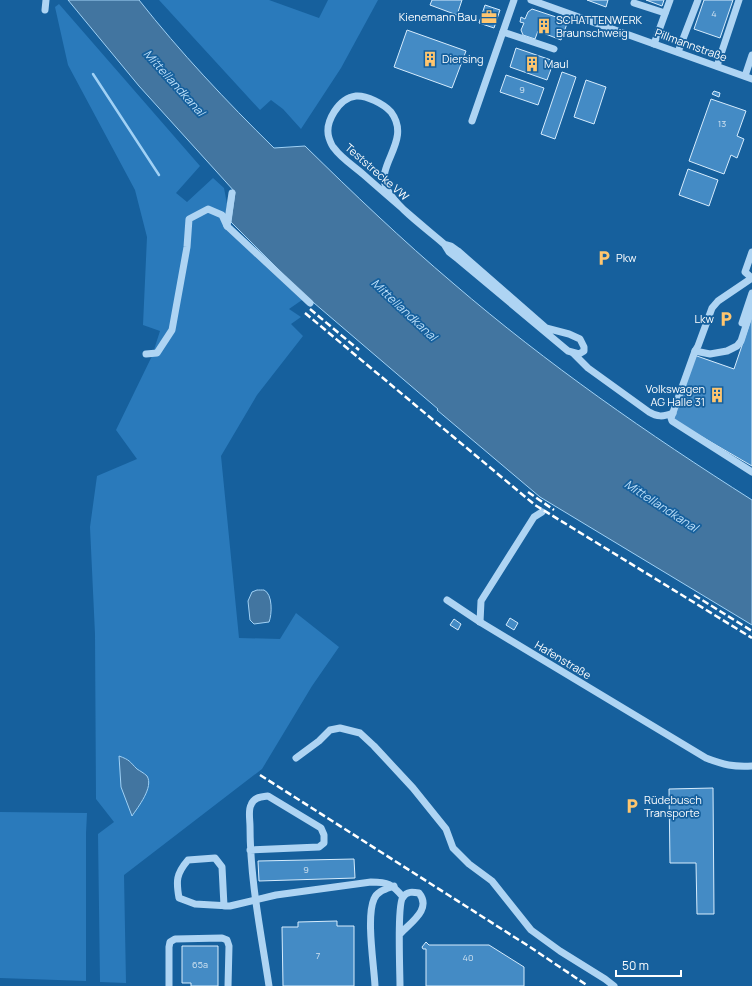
<svg xmlns="http://www.w3.org/2000/svg" width="752" height="986" viewBox="0 0 752 986" font-family="Manrope,sans-serif">
	<rect width="100%" height="100%" fill="#16609d"/>
	<g fill="#2a7abb">
		<polygon points="159,0 269,0 319,18 328,0 378,0 341,68 301,129 283,109 271,100 260,110"/>
		<polygon points="59,4 200,166 176,193 187,202 213,178 224,188 227,204 223,227 302,300 289,309 301,317 291,324 303,336 257,395 221,456 239,638 280,639 296,613 339,647 312,686 262,769 124,875 126,983 100,982 98,834 114,822 96,799 95,634 90,527 97,476 137,459 116,430 152,356 160,331 143,325 147,237 135,190 68,65 55,7"/>
		<polygon points="0,812 87,813 86,833 86,981 0,978"/>
	</g>
	<g fill="#4275a0" stroke="#a0d1f5">
		<path d="M68 0H139C180 52 226 101 274 148L305 146C353 193 402 240 454 284 547 364 648 434 752 500V625L540 497 437 410 438 409 300 291 231 222 235 192 139 86Z"/>
		<path d="M257 590C258 590 263 590 264 590 273 594 272 615 269 622L254 624 250 620 248 601 252 592Z"/>
		<path d="M119 756C130 760 129 761 137 769 140 771 144 773 147 776 154 787 138 807 132 816L121 787Z"/>
	</g>
	<g fill="none" stroke-linecap="round" stroke-linejoin="round">
		<polyline stroke="#a0d1f5" stroke-width="2.5" points="93,74 159,175"/>
	</g>
	<g fill="#448bc5" stroke="#d6ecfd">
		<polygon points="432,0 462,0 457,15 430,5"/>
		<polygon points="587,0 608,0 606,7"/>
		<polygon points="646,0 664,0 662,6"/>
		<polygon points="704,0 733,0 720,38 694,29"/>
		<polygon points="485,5 500,10 494,28 479,23"/>
		<polygon points="532,9 568,21 561,40 538,31 535,39 523,35 521,30 524,23 520,22 521,17 525,19 528,12"/>
		<polygon points="407,30 466,51 452,88 394,67"/>
		<polygon points="516,48 554,61 547,80 510,67"/>
		<polygon points="562,72 576,77 555,139 541,134"/>
		<polygon points="506,75 544,88 538,105 500,92"/>
		<polygon points="586,80 606,87 594,124 574,117"/>
		<polygon points="714,91 720,93 719,97 712,94"/>
		<polygon points="711,99 746,111 737,136 744,139 737,158 731,155 724,174 689,161"/>
		<polygon points="688,169 718,180 709,206 679,195"/>
		<polygon points="752,316 752,466 673,420 694,355 734,369"/>
		<polygon points="510,618 518,623 514,630 506,625"/>
		<polygon points="454,619 461,624 458,630 450,625"/>
		<polygon points="713,788 714,914 697,914 696,863 670,863 669,789"/>
		<polygon points="354,859 355,878 259,881 258,861"/>
		<polygon points="337,921 337,926 354,926 354,986 283,986 282,927 298,927 298,922"/>
		<polygon points="426,942 429,945 489,945 524,967 524,986 426,986 426,949 423,949 422,947"/>
		<polygon points="182,946 218,946 218,986 191,986 191,983 182,983"/>
	</g>
	<g fill="none" stroke-linecap="round" stroke-linejoin="round">
		<g stroke="#aed4f3" stroke-width="7">
			<polyline points="531,0 752,79"/>
			<polyline points="634,3 665,13"/>
			<polyline points="45,10 46,0"/>
			<polyline points="503,32 554,49"/>
			<polyline points="654,44 670,0"/>
			<polyline points="678,52 698,0"/>
			<polyline points="717,66 739,0"/>
			<polyline points="745,76 752,55"/>
			<polyline points="472,121 514,0"/>
			<polyline points="227,226 310,303"/>
			<path d="M444 244C417 221 390 198 364 175 355 167 341 158 334 148 332 146 330 141 329 138 324 122 339 98 356 96 366 95 384 104 391 112 412 140 376 164 386 187 395 207 427 229 444 244L449 252 458 259 568 351 579 354 584 351V347L580 339 569 334 546 328 458 251 451 246 444 244"/>
			<polyline points="752,252 745,272 752,278"/>
			<polyline points="752,278 718,301 712,308 698,346 695,351 671,418 672,421 752,472"/>
			<polyline points="742,323 752,293"/>
			<polyline points="695,351 710,354 727,351 737,346 741,341 752,307"/>
			<path d="M573 353 588 368 649 412C657 417 663 417 673 413"/>
			<polyline points="146,354 157,353 172,330 187,247 189,219 208,209 222,215 227,226 232,193"/>
			<path d="M447 600 480 622 706 758C724 765 733 767 752 766"/>
			<polyline points="480,622 481,601 534,517 542,512"/>
			<polyline points="296,758 319,741 330,730 340,728 360,733 374,746 413,788 446,829 453,848 469,864 492,881 531,930 560,951 605,979 614,986"/>
			<path d="M250 850 319 847 324 843V835L321 828 268 796C261 797 254 797 251 805 248 810 250 820 250 826 250 880 261 933 269 986"/>
			<path d="M224 906 222 867 215 858 188 860C176 874 176 881 179 898L195 904 230 906 276 895 371 882C388 882 392 884 403 897"/>
			<path d="M400 934C411 922 432 909 419 893 413 892 407 891 403 897 397 904 400 973 400 986"/>
			<polyline points="169,986 169,947 170,942 175,939 222,938 227,940 229,946 228,986"/>
			<path d="M375 986C374 965 366 917 374 899 377 891 386 889 394 886"/>
		</g>
		<g stroke="#fff" stroke-width="2.5" stroke-dasharray="7 3" stroke-linecap="butt">
			<polyline points="310,309 359,350"/>
			<polyline points="305,313 535,505 752,638"/>
			<polyline points="528,492 554,510"/>
			<polyline points="694,595 752,631"/>
			<polyline points="260,775 530,947 588,986"/>
		</g>
	</g>
	<defs>
		<symbol id="office-bare" viewBox="-9 -9 18 18"><path d="M-6-3h4V-5.5h4V-3h4V5H-6ZM-1-4.5V-3h2v-1.5ZM-6 0V1H6V0Z" fill="#ffc66f" stroke="#16609d" stroke-width="2.5" paint-order="stroke"/></symbol>
		<symbol id="building-bare" viewBox="-9 -9 18 18"><path d="M-4-6H4V6H1V3H-1V6H-4ZM-2.5-4.3h1.7v1.8h-1.7ZM.8-4.3h1.7v1.8H.8ZM-2.5-1h1.7V.8h-1.7ZM.8-1h1.7V.8H.8Z" fill="#ffc66f" stroke="#16609d" stroke-width="2.5" paint-order="stroke"/></symbol>
		<symbol id="parking-bare" viewBox="-9 -9 18 18"><path d="M-3.5-5.5H1a3.5 3.5 0 0 1 0 7H-1V5.5H-3.5ZM-1-3.4V-.6H.8a1.4 1.4 0 0 0 0-2.8Z" fill="#ffc66f" stroke="#16609d" stroke-width="2.5" paint-order="stroke"/></symbol>
	</defs>
	<g fill-rule="evenodd">
		<use href="#office-bare" x="478" y="6" width="22" height="22"/>
		<use href="#building-bare" x="533" y="15" width="22" height="22"/>
		<use href="#building-bare" x="419" y="48" width="22" height="22"/>
		<use href="#building-bare" x="521" y="53" width="22" height="22"/>
		<use href="#parking-bare" x="593" y="247" width="22" height="22"/>
		<use href="#parking-bare" x="715" y="308" width="22" height="22"/>
		<use href="#building-bare" x="706" y="384" width="22" height="22"/>
		<use href="#parking-bare" x="621" y="795" width="22" height="22"/>
	</g>
	<g text-anchor="middle" stroke-width="3.5" stroke-linejoin="round" paint-order="stroke">
		<g font-size="9" fill="#d0e2f0">
			<text x="714" y="17">4</text>
			<text x="522" y="93">9</text>
			<text x="722" y="127">13</text>
			<text x="306" y="873">9</text>
			<text x="318" y="959">7</text>
			<text x="468" y="961">40</text>
			<text x="200" y="968">65a</text>
		</g>
		<g font-size="11" fill="#fff" stroke="#16609d" text-anchor="start">
			<text x="477" y="21" text-anchor="end">Kienemann Bau</text>
			<text x="556" y="24">SCHATTENWERK<tspan x="556" dy="13">Braunschweig</tspan></text>
			<text x="442" y="63">Diersing</text>
			<text x="544" y="68">Maul</text>
			<text x="616" y="262">Pkw</text>
			<text x="714" y="323" text-anchor="end">Lkw</text>
			<text x="705" y="393" text-anchor="end">Volkswagen<tspan x="705" dy="13">AG Halle 31</tspan></text>
			<text x="644" y="804">Rüdebusch<tspan x="644" dy="13">Transporte</tspan></text>
		</g>
		<g font-size="11" fill="#fff" stroke="#16609d">
			<text transform="translate(691 45) rotate(20)" y="4">Pillmannstraße</text>
			<text transform="translate(377 172) rotate(41)" y="4">Teststrecke VW</text>
			<text transform="translate(563 660) rotate(31)" y="4">Hafenstraße</text>
		</g>
		<g font-size="12" font-style="italic" fill="#badef9" stroke="#16609d">
			<text transform="translate(174 83) rotate(48)" y="4">Mittellandkanal</text>
			<text transform="translate(404 310) rotate(43)" y="4">Mittellandkanal</text>
			<text transform="translate(661 506) rotate(33)" y="4">Mittellandkanal</text>
		</g>
	</g>
	<path d="M616 970v6h65v-6" fill="none" stroke="#ffffff" stroke-width="2"/>
	<text x="622" y="970" font-size="12" fill="#ffffff" stroke="#16609d" stroke-width="3" paint-order="stroke">50 m</text>
</svg>
